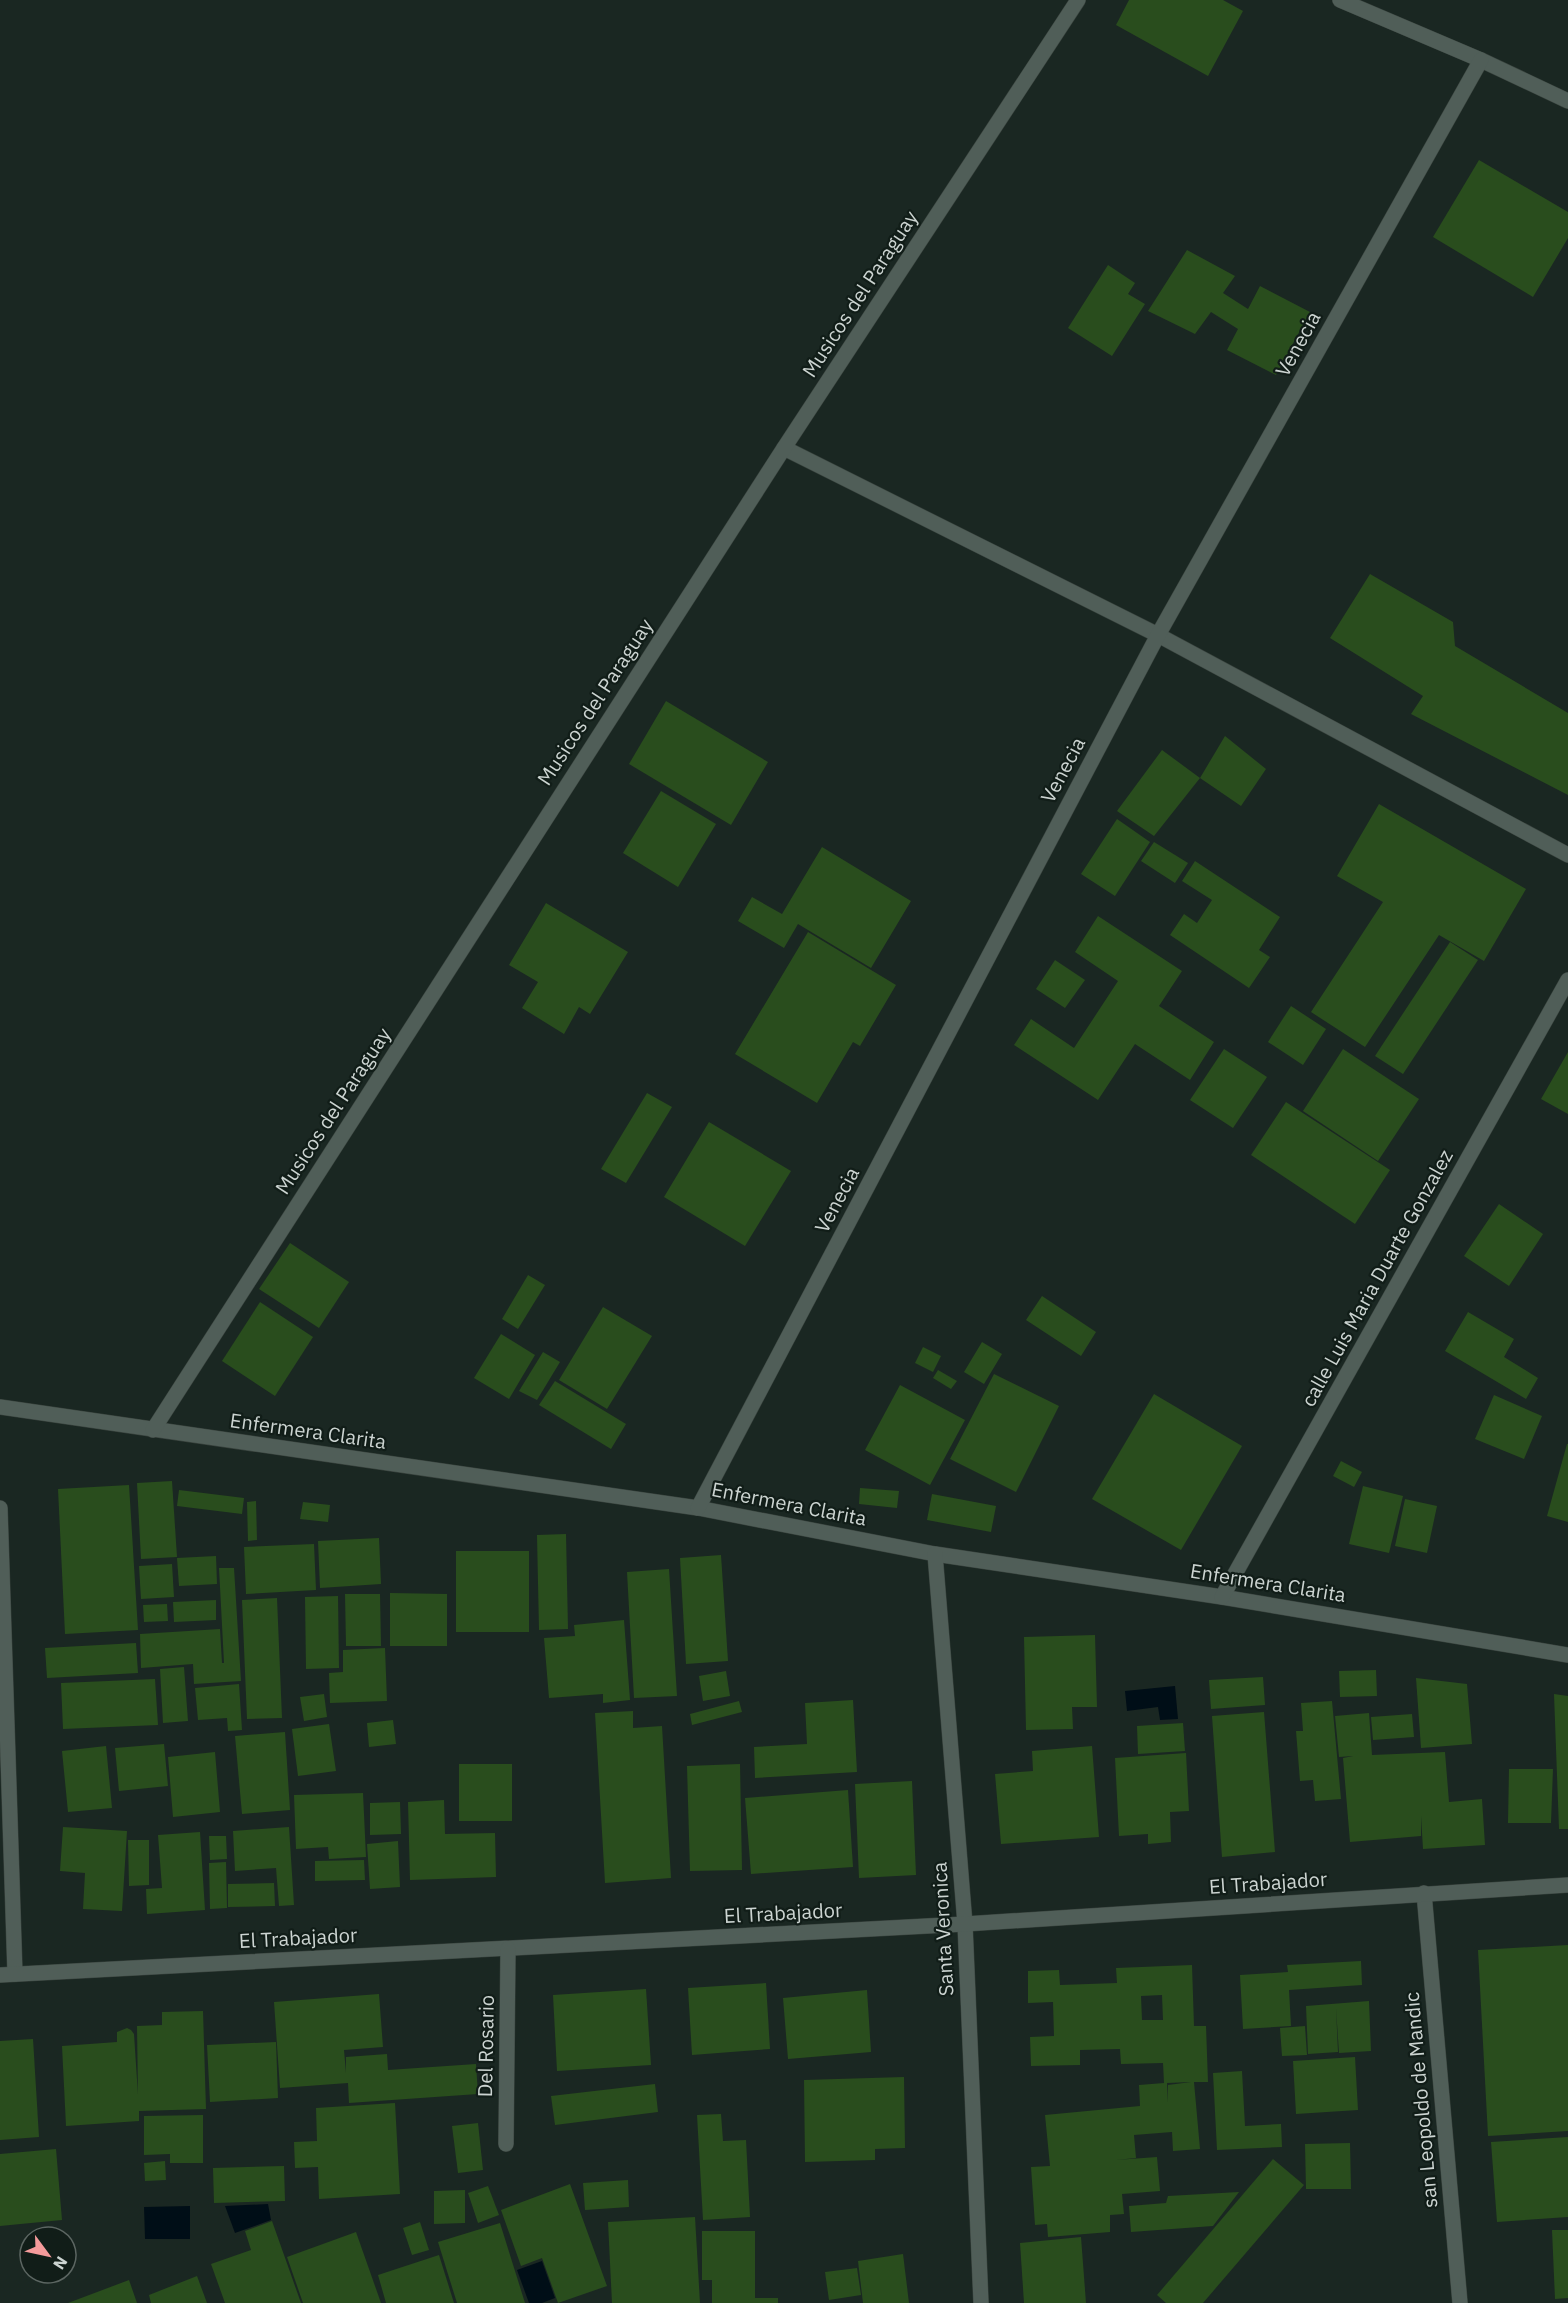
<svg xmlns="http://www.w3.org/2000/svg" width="1568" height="2303" viewBox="0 0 1568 2303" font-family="'IBM Plex Sans',sans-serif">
	<rect width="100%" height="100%" fill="#1a2722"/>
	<g fill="#000e17">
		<polygon points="1175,1686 1178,1719 1160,1720 1158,1707 1127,1711 1125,1691"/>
		<polygon points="268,2204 271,2220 235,2233 225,2206"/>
		<polygon points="190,2206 190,2239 145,2239 144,2207"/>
		<polygon points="542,2261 555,2298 542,2303 529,2303 517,2270"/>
	</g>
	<g fill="#294d1d" fill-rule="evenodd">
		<polygon points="1129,0 1223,0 1243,11 1208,76 1116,25"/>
		<polygon points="1479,160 1568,212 1568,238 1533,297 1433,237"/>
		<polygon points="1187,250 1235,276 1223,293 1248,309 1260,286 1310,312 1276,375 1227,350 1238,329 1211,312 1195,334 1148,311"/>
		<polygon points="1108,265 1135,283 1128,294 1145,304 1112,356 1068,328"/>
		<polygon points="1370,574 1453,622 1455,646 1568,713 1568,795 1411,714 1423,696 1330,638"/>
		<polygon points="666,701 768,762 731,825 629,764"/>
		<polygon points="1225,736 1266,769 1241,806 1200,778"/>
		<polygon points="1162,750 1200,778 1154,836 1117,811"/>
		<polygon points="661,791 716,824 678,887 623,853"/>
		<polygon points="1379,804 1526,889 1484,961 1439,935 1365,1047 1311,1012 1383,902 1337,876"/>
		<polygon points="1117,819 1150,842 1115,896 1081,874"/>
		<polygon points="1154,842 1188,863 1175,883 1141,861"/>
		<polygon points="822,847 911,901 871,968 798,924 784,948 738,921 752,897 782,914"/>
		<polygon points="1195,861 1280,917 1259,950 1270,957 1249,988 1170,935 1184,914 1197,923 1212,900 1182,881"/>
		<polygon points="546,903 628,952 590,1014 579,1007 564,1034 522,1008 538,982 509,965"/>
		<polygon points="1098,916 1182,971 1159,1006 1214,1042 1190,1080 1135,1044 1098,1100 1014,1045 1031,1019 1074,1048 1118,981 1075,952"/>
		<polygon points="808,932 896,985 860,1046 853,1042 817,1103 735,1054"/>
		<polygon points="1450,942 1478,960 1403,1074 1375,1056"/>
		<polygon points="1055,960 1085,980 1065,1008 1036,989"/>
		<polygon points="1291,1006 1326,1029 1303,1065 1268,1042"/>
		<polygon points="1224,1049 1267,1077 1233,1128 1190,1100"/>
		<polygon points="1343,1049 1419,1099 1378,1161 1303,1111"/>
		<polygon points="1568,1052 1568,1114 1541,1099"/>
		<polygon points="647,1093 672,1107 626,1183 601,1169"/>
		<polygon points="1286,1102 1390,1170 1355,1224 1251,1155"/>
		<polygon points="709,1122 791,1171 745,1246 664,1197"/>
		<polygon points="1499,1204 1543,1234 1509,1286 1464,1256"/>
		<polygon points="290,1243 349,1282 319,1328 259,1289"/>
		<polygon points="528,1275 545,1285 518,1329 502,1319"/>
		<polygon points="1042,1296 1096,1332 1081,1356 1026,1320"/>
		<polygon points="260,1302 313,1337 275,1396 222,1361"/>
		<polygon points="603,1307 652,1336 607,1409 559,1380"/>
		<polygon points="1468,1312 1514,1339 1504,1357 1538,1378 1526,1399 1445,1351"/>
		<polygon points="501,1334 535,1355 509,1399 474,1378"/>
		<polygon points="982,1342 1002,1354 984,1384 964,1372"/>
		<polygon points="923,1347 941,1356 933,1372 915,1363"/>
		<polygon points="543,1352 560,1362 537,1400 519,1391"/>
		<polygon points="938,1370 957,1381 951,1389 933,1378"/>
		<polygon points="994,1374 1059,1406 1016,1492 950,1459"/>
		<polygon points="555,1381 626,1424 611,1449 539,1405"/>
		<polygon points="900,1385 965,1420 930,1485 865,1450"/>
		<polygon points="1154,1394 1242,1446 1181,1550 1092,1499"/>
		<polygon points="1494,1395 1542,1416 1524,1459 1475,1439"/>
		<polygon points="1567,1444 1568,1444 1568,1522 1547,1516"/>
		<polygon points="1341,1461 1362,1472 1354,1487 1333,1476"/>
		<polygon points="172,1481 177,1557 141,1559 137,1483"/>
		<polygon points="129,1485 138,1630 65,1634 58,1489"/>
		<polygon points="1363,1486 1403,1496 1389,1553 1349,1544"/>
		<polygon points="860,1488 899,1491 897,1508 859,1504"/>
		<polygon points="179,1490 244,1498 242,1514 177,1506"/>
		<polygon points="932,1494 996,1506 991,1532 927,1520"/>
		<polygon points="1405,1499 1437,1506 1427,1553 1395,1546"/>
		<polygon points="256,1501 257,1540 248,1541 247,1502"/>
		<polygon points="303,1502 330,1505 328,1522 300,1519"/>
		<polygon points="566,1534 568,1629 539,1630 537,1535"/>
		<polygon points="379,1538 381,1584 320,1588 318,1541"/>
		<polygon points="314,1544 316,1590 246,1594 244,1547"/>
		<rect x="456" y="1551" width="73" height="81"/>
		<polygon points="721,1555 728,1661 686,1664 680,1558"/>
		<polygon points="216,1556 217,1584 179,1586 177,1558"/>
		<polygon points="172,1564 174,1597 141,1599 139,1566"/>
		<polygon points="219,1568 234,1568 241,1681 194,1684 193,1664 141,1668 140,1634 220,1629 222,1663 224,1663"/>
		<polygon points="669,1569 677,1696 634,1698 627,1572"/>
		<polygon points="390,1593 447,1594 447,1646 390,1646"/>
		<polygon points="345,1594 380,1594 381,1646 346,1646"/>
		<polygon points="338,1596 339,1668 306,1669 305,1597"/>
		<polygon points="277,1598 282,1718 247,1719 242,1600"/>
		<polygon points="216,1600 216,1620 174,1622 173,1602"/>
		<polygon points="167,1604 168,1621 144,1622 143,1605"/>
		<polygon points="624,1620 630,1700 603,1703 603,1694 549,1698 544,1638 575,1636 574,1625"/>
		<polygon points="1095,1635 1097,1707 1072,1707 1073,1729 1026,1730 1024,1637"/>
		<polygon points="136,1643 138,1673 47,1678 45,1648"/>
		<polygon points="385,1648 387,1701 330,1703 329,1673 343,1672 343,1650"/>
		<polygon points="184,1667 188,1721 163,1723 160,1669"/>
		<polygon points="1376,1670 1377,1696 1340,1697 1339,1671"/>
		<polygon points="726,1671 730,1696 703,1701 699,1676"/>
		<polygon points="1263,1677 1265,1705 1211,1709 1209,1680"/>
		<polygon points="1416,1678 1467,1684 1472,1744 1421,1748"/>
		<polygon points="155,1679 158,1725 63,1729 61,1683"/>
		<polygon points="239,1684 242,1730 228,1731 227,1718 198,1720 195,1688"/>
		<polygon points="324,1694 327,1717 304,1721 300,1697"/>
		<polygon points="1554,1694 1568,1696 1568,1829 1559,1829"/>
		<polygon points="853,1700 857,1772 755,1778 754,1747 807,1744 805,1703"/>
		<polygon points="739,1701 742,1712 692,1725 690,1714"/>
		<polygon points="1332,1701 1341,1799 1315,1801 1313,1780 1300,1781 1296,1731 1303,1731 1301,1703"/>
		<polygon points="633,1711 633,1728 662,1726 671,1878 605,1883 595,1713"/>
		<polygon points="1264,1712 1275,1852 1222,1857 1212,1716"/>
		<polygon points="1369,1713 1372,1755 1445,1752 1449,1802 1482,1799 1485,1845 1423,1849 1421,1816 1421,1836 1350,1842 1343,1758 1353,1756 1339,1757 1335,1716"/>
		<polygon points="1412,1714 1414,1737 1373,1740 1371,1717"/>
		<polygon points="393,1720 396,1744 369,1747 367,1723"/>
		<polygon points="1183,1723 1185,1751 1138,1754 1137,1726"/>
		<polygon points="329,1724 336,1771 298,1776 292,1729"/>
		<polygon points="285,1732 290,1810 242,1814 235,1736"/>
		<polygon points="164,1744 168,1786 119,1791 115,1748"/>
		<polygon points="106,1746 112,1808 68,1812 62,1751"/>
		<polygon points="1092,1746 1099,1837 1001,1844 995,1774 1033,1771 1032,1751"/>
		<polygon points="215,1752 220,1812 173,1817 168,1757"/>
		<polygon points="1186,1753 1189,1811 1170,1812 1171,1842 1148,1844 1148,1834 1119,1836 1115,1758"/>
		<rect x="459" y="1764" width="53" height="57"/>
		<polygon points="740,1764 742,1870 690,1871 687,1766"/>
		<polygon points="1509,1769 1553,1769 1551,1823 1508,1823"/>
		<polygon points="912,1781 916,1875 859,1878 855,1784"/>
		<polygon points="848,1790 853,1867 751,1874 745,1798"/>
		<polygon points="363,1793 366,1857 329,1859 328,1847 296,1849 294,1795"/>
		<polygon points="444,1800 445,1834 495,1833 496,1877 410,1880 408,1802"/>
		<polygon points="400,1802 401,1834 370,1835 370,1803"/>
		<polygon points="63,1827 127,1831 122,1911 83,1909 85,1873 60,1871"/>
		<polygon points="289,1827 294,1905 279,1906 276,1868 235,1871 233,1831"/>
		<polygon points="200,1832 205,1910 147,1914 146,1889 162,1888 158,1835"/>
		<polygon points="209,1836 226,1836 227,1859 210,1860"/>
		<polygon points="128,1840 149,1840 149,1885 129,1886"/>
		<polygon points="398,1841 400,1887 370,1889 367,1844"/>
		<polygon points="364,1860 365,1880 315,1881 315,1861"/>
		<polygon points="226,1862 227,1908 210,1909 209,1863"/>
		<polygon points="274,1883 275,1906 228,1907 228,1884"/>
		<polygon points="1568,1945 1568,2131 1488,2136 1478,1950"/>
		<polygon points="1361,1961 1362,1985 1289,1990 1291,2026 1243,2029 1240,1975 1288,1972 1287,1965"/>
		<path d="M1192 1965 1194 2026H1206L1208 2082H1194L1200 2149 1173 2151 1172 2132 1134 2135 1136 2158 1116 2160 1157 2157 1160 2191 1122 2194 1124 2214 1110 2215V2232L1048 2237 1047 2224 1035 2225 1031 2167 1050 2166 1045 2115 1140 2106 1139 2085 1164 2083 1163 2063 1121 2064 1120 2049 1080 2050V2065L1031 2066 1030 2037 1054 2036 1053 2002 1028 2003V1971L1059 1970 1060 1985 1117 1983 1116 1968ZM1162 1995 1163 2020H1142L1141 1996ZM1191 2082 1168 2085V2103L1167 2083Z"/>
		<polygon points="766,1983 770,2049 692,2055 688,1988"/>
		<polygon points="646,1989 651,2065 557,2071 553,1995"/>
		<polygon points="867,1990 871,2052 788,2059 783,1998"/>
		<polygon points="379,1994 383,2047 344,2050 346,2073 346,2057 387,2054 388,2070 476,2064 478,2094 349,2103 348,2083 280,2088 274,2002"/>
		<polygon points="1369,2001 1371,2051 1339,2053 1336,2008 1338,2052 1308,2054 1306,2006"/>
		<polygon points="203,2011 206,2109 139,2111 139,2121 66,2126 62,2046 117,2042 117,2032 127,2028 131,2030 134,2034 138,2095 137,2026 162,2025 162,2012"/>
		<polygon points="1305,2026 1307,2055 1282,2056 1280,2028"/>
		<polygon points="33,2039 39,2137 0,2140 0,2041"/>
		<polygon points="276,2042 278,2098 210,2102 207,2045"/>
		<polygon points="1355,2057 1358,2110 1296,2114 1293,2061"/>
		<polygon points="1242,2071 1245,2126 1281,2124 1282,2147 1217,2150 1213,2073"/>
		<polygon points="904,2077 905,2148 875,2149 875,2160 805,2162 804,2080"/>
		<polygon points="655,2084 658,2112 555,2125 551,2096"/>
		<polygon points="395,2103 400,2194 319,2199 318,2167 295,2168 294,2142 317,2141 316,2108"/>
		<polygon points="721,2114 723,2141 746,2140 750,2217 703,2220 697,2115"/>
		<polygon points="203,2115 203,2163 170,2163 170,2154 144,2155 144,2116"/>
		<polygon points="478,2123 483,2170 458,2173 452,2126"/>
		<polygon points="1568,2137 1568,2217 1497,2222 1491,2142"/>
		<polygon points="1350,2143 1351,2189 1306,2189 1305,2144"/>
		<polygon points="56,2149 62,2220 0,2226 0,2154"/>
		<polygon points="1273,2159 1304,2185 1203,2303 1166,2303 1157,2295"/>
		<polygon points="165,2161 166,2180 145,2181 144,2163"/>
		<polygon points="284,2166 285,2201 214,2203 213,2168"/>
		<polygon points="628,2180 629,2207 585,2210 583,2183"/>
		<polygon points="570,2184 607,2286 558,2303 542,2258 521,2266 501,2210"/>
		<polygon points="488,2186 499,2215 478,2223 468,2193"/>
		<polygon points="465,2190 465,2223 434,2224 434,2191"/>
		<polygon points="1239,2192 1213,2226 1131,2232 1129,2206 1166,2203 1168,2196"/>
		<polygon points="695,2217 700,2303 612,2303 608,2222"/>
		<polygon points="272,2221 301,2303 225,2303 211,2264 251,2250 245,2231"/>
		<polygon points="420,2222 429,2250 412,2255 403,2228"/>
		<polygon points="500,2223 525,2303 457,2303 438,2242"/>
		<polygon points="1552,2230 1568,2230 1568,2298 1555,2299"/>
		<polygon points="702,2231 755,2231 755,2298 778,2298 778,2303 712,2303 712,2280 702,2280"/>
		<polygon points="356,2232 381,2303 303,2303 287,2257"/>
		<polygon points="1081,2237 1086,2303 1024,2303 1020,2243"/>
		<polygon points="903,2254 909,2303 863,2303 858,2261"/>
		<polygon points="439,2255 454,2303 386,2303 378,2275"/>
		<polygon points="857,2268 861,2295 829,2300 825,2272"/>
		<polygon points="197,2276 207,2303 151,2303 149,2295"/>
		<polygon points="129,2280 137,2303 68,2303"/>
	</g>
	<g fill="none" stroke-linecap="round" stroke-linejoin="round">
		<defs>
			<g id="minor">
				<polyline points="1340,0 1481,60 1568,101"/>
				<polyline points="784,448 1158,635 1568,855"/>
				<polyline points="0,1407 698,1508 935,1554 1222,1597 1568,1655"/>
				<polyline points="153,1430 784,448 1078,0"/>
				<polyline points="0,1508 15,1974"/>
				<polyline points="698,1508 1158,635 1481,60"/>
				<polyline points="935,1554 965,1924 981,2303"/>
				<polyline points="1222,1597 1568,980"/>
				<polyline points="1424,1893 1460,2303"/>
				<polyline points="0,1975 965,1924 1568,1885"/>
				<polyline points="506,2144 508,1949"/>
			</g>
		</defs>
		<use href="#minor" stroke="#39433e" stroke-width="16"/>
		<use href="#minor" stroke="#505e58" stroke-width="15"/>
	</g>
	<g text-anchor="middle" stroke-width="4.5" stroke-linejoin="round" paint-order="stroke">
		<g font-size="20" fill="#ccd4d1" stroke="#111d18">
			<text transform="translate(860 294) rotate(-57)" y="7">Musicos del Paraguay</text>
			<text transform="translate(1298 344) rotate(-61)" y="7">Venecia</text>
			<text transform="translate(595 702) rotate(-57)" y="7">Musicos del Paraguay</text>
			<text transform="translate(1063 770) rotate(-62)" y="7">Venecia</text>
			<text transform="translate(333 1111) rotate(-57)" y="7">Musicos del Paraguay</text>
			<text transform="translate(837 1200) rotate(-62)" y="7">Venecia</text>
			<text transform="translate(1377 1278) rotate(-61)" y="7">calle Luis Maria Duarte Gonzalez</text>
			<text transform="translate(308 1431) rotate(8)" y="7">Enfermera Clarita</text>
			<text transform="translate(789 1504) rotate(11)" y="7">Enfermera Clarita</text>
			<text transform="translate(1268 1583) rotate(9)" y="7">Enfermera Clarita</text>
			<text transform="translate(1268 1883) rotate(-4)" y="7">El Trabajador</text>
			<text transform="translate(783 1913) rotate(-3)" y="7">El Trabajador</text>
			<text transform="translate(943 1929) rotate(-93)" y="7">Santa Veronica</text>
			<text transform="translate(298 1938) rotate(-3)" y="7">El Trabajador</text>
			<text transform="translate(486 2046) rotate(-89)" y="7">Del Rosario</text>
			<text transform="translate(1421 2100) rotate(-95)" y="7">san Leopoldo de Mandic</text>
		</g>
	</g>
	<g transform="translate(48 2255) rotate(123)"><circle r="28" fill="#111d18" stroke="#5c6662" stroke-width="1.5"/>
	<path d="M0-4.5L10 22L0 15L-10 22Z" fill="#f59b9b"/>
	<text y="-9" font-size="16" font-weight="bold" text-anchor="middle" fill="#ccd4d1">N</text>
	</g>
</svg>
